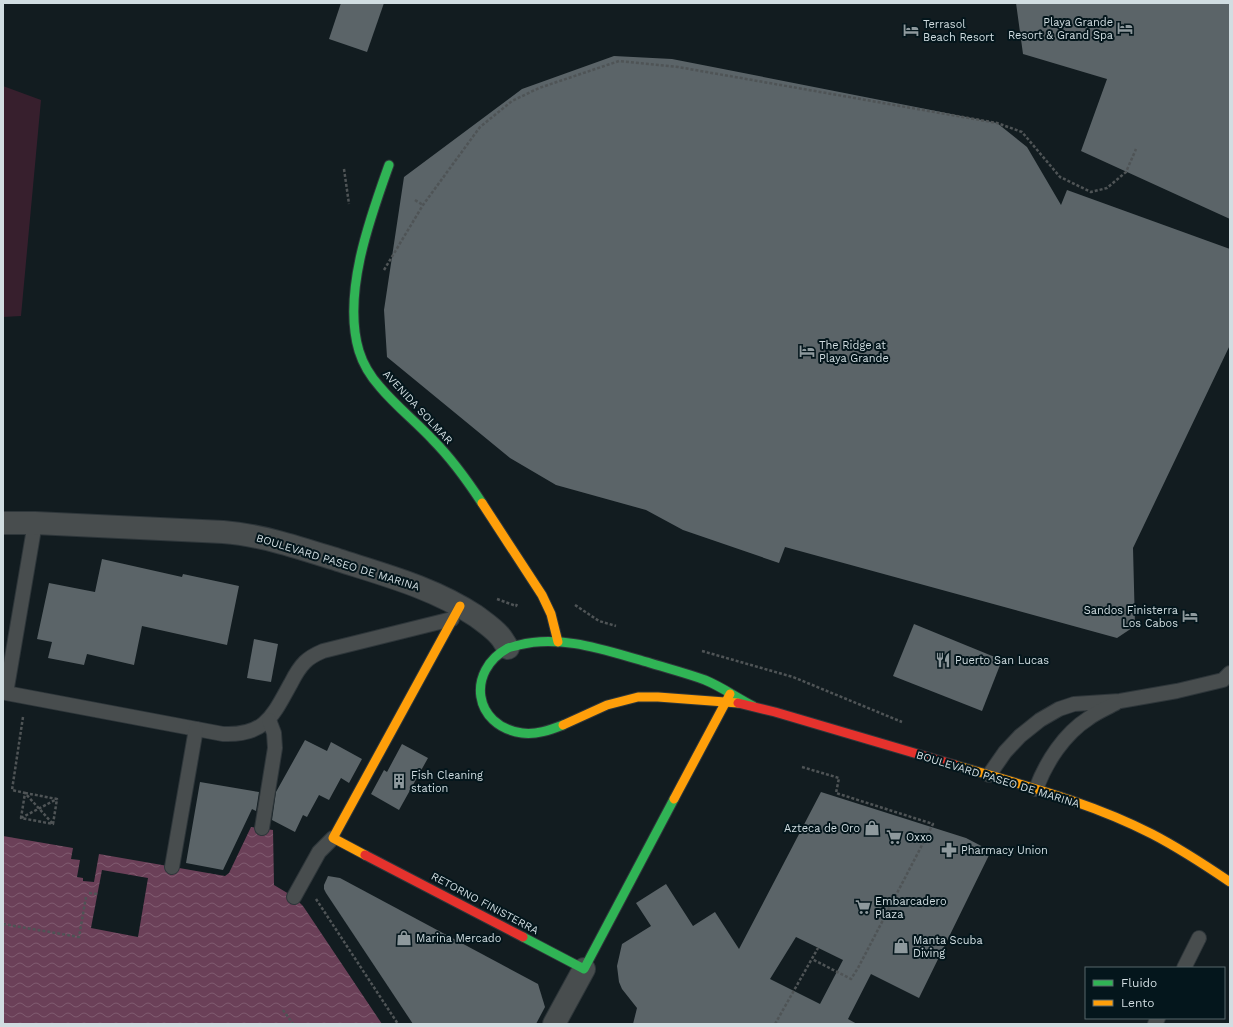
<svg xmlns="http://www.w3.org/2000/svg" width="1233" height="1027" viewBox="0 0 1233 1027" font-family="'Work Sans',sans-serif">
	<defs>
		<pattern id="water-waves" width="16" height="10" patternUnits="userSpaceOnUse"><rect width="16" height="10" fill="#6b4058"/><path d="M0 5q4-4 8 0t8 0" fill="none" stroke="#7f5b70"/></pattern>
	</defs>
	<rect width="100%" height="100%" fill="#121c20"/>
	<polygon fill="#371f2d" points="3,86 41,100 21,316 3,317"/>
	<polygon fill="url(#water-waves)" points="251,827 273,830 274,885 294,897 303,906 382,1024 3,1024 3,836 73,848 71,859 80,860 77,877 83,878 83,881 94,882 99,854 225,876 229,873"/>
	<polygon fill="#121c20" points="102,870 148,878 138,937 91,928"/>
	<g fill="#5b6468" fill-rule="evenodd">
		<polygon points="341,3 384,3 367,52 329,39"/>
		<polygon points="1016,3 1230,3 1230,219 1081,151 1107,79 1023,54"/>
		<polygon points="614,56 672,59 997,123 1027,147 1061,205 1067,190 1230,249 1230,345 1133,548 1135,626 1117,638 785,547 779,563 683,530 646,510 556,485 510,458 387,357 384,310 404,177 522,89"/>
		<polygon points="102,559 182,577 183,574 239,586 227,645 142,626 134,665 87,654 84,665 48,658 52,642 37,639 49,583 95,592"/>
		<polygon points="914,624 1002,660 982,711 893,676"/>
		<polygon points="254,639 278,644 271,682 247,678"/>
		<polygon points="305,740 327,751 331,742 362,759 349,783 341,778 329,800 319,795 307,817 303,815 295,832 272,820 276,792"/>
		<polygon points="402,744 428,758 399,810 371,794 384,770 387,772"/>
		<polygon points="200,782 259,792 256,811 252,809 223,870 186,863"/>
		<path d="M821 792 966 838 991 851 919 998 871 974 848 1019 857 1024H633L637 1008 622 989 619 982 617 966 622 944 651 926 636 903 666 884 693 926 715 912 739 949ZM796 937 843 960 820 1004 770 979Z"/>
		<polygon points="328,876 340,878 538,984 545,1007 536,1024 413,1024 326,893 324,889 324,885"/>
	</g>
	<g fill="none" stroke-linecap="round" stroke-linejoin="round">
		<defs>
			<g id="lane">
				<path d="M35 523 6 693 223 734C266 736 273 715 291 683 295 675 299 668 305 662 310 657 316 654 323 651L452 619"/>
				<polyline points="989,775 1005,752 1020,736 1040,720 1059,709 1074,704 1120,701 1177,691 1223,680 1230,673"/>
				<path d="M1036 789C1046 762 1064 734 1089 718 1097 712 1107 708 1116 703"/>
				<polyline points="262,828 275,748 274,733 269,720"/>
				<polyline points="172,867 196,729"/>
				<polyline points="294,897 319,852 333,838"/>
				<polyline points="1184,968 1199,938"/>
				<polyline points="1155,1024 1158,1018"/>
			</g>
			<g id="street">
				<path d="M3 523H35L223 532C262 535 300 548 338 560 385 575 434 588 476 616 484 622 493 628 499 635 503 639 505 644 508 648"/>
				<polyline points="554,1024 584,969"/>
			</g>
			<g id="fast">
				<path d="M389 165C370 218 342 294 359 351 363 364 371 377 380 387 396 406 415 421 432 439 451 458 467 480 482 503"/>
				<path d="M563 725C550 730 536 735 522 733 473 726 466 671 508 648 511 647 516 646 519 645 561 634 607 651 647 662 666 668 686 673 705 680 722 687 737 698 753 706"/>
				<polyline points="523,937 584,969 674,799"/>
			</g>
			<g id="slow">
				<polyline points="482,503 542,595 551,614 558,642"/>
				<polyline points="563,725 607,705 638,697 658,697 738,703"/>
				<path d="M955 765C1022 785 1090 802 1152 834 1179 848 1205 865 1230 882"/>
				<polyline points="674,799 730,694"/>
				<polyline points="365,855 333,838 460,606"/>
			</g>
			<g id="jam">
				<polyline points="738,703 775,712 955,765"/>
				<polyline points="365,855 523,937"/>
			</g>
		</defs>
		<use href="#lane" stroke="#2e363a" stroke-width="16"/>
		<use href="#street" stroke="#2e363a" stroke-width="24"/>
		<use href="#fast" stroke="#2e363a" stroke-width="11"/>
		<use href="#slow" stroke="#2e363a" stroke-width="11"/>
		<use href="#jam" stroke="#2e363a" stroke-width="11"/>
		<g stroke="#4f5456" stroke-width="2.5" stroke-dasharray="3 2" stroke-linecap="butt">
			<polyline points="344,169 349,204"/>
			<polyline points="415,200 423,205"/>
			<polyline points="384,270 423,205 480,127 512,101 539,88 619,61 678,67 997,123 1022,132 1060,177 1091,192 1107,188 1126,172 1136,149"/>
			<polyline points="497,599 516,606 517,604"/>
			<polyline points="575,605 599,621 616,626"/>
			<polyline points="702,651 793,677 902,722"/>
			<polyline points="23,717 12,790 25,793 53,824"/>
			<polyline points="802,767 839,778 836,793 933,824 858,968 851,979 812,959"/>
			<polygon points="25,793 57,799 53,824 21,818"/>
			<polyline points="21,818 57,799"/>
			<polyline points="89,893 97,894"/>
			<polyline points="316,899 398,1024"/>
			<polyline points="3,924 79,937 86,897"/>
			<polyline points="283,1010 293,1024"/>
			<polyline points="775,1024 818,948"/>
		</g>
		<use href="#lane" stroke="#484d4e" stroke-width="14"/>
		<use href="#street" stroke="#484d4e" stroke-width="22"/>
		<use href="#fast" stroke="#30b455" stroke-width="9"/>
		<use href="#slow" stroke="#ff9f0a" stroke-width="9"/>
		<use href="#jam" stroke="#e5322d" stroke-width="9"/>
	</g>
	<defs>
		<symbol id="hotel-bare" viewBox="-9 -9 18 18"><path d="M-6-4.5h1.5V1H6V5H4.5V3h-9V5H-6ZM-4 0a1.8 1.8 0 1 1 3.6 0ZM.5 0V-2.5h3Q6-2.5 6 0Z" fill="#8e999d" stroke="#04161c" stroke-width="2.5" paint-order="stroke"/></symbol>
		<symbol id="restaurant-bare" viewBox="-9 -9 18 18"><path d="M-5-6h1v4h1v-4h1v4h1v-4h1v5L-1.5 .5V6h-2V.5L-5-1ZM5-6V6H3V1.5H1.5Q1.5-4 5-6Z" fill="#8e999d" stroke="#04161c" stroke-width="2.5" paint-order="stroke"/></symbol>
		<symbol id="building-bare" viewBox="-9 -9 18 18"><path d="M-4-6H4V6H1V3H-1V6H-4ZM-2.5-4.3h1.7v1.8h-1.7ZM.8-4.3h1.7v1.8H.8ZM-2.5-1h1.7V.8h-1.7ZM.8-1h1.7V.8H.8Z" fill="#8e999d" stroke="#04161c" stroke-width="2.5" paint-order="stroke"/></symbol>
		<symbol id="shop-bare" viewBox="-9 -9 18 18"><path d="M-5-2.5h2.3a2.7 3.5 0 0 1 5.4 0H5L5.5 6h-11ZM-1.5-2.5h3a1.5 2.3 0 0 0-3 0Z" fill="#8e999d" stroke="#04161c" stroke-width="2.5" paint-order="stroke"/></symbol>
		<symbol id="supermarket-bare" viewBox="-9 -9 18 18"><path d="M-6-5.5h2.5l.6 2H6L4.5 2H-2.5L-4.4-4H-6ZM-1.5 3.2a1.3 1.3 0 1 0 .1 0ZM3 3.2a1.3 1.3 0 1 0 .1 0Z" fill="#8e999d" stroke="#04161c" stroke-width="2.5" paint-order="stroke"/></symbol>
		<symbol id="pharmacy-bare" viewBox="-9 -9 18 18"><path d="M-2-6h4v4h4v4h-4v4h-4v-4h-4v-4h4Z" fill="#8e999d" stroke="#04161c" stroke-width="2.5" paint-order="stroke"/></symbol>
	</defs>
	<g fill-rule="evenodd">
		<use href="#hotel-bare" x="1114" y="17" width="22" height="22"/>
		<use href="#hotel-bare" x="900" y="19" width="22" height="22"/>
		<use href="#hotel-bare" x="796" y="340" width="22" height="22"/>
		<use href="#hotel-bare" x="1179" y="605" width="22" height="22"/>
		<use href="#restaurant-bare" x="932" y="649" width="22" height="22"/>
		<use href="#building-bare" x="388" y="770" width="22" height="22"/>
		<use href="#shop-bare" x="861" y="817" width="22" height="22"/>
		<use href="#supermarket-bare" x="883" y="826" width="22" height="22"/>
		<use href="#pharmacy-bare" x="938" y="839" width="22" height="22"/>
		<use href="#supermarket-bare" x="852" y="896" width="22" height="22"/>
		<use href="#shop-bare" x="393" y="927" width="22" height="22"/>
		<use href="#shop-bare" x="890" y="935" width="22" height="22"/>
	</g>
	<g text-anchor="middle" stroke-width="4" stroke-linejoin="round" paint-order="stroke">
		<g font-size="11" fill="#d1dde1" stroke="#04161c" text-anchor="start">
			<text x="1113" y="26" text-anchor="end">Playa Grande<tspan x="1113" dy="13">Resort &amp; Grand Spa</tspan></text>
			<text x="923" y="28">Terrasol<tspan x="923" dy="13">Beach Resort</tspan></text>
			<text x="819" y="349">The Ridge at<tspan x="819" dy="13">Playa Grande</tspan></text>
			<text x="1178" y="614" text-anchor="end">Sandos Finisterra<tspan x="1178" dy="13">Los Cabos</tspan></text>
			<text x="955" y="664">Puerto San Lucas</text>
			<text x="411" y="779">Fish Cleaning<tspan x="411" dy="13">station</tspan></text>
			<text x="860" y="832" text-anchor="end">Azteca de Oro</text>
			<text x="906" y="841">Oxxo</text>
			<text x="961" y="854">Pharmacy Union</text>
			<text x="875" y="905">Embarcadero<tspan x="875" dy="13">Plaza</tspan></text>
			<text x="416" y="942">Marina Mercado</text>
			<text x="913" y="944">Manta Scuba<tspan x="913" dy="13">Diving</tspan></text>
		</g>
		<g font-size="11" fill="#d1dde1" stroke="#04161c">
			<text transform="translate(418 407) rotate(47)" y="4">AVENIDA SOLMAR</text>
			<text transform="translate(338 562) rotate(17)" y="4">BOULEVARD PASEO DE MARINA</text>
			<text transform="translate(998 779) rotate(17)" y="4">BOULEVARD PASEO DE MARINA</text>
			<text transform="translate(485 903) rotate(28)" y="4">RETORNO FINISTERRA</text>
		</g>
	</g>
	<rect width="1233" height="1027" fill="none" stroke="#d1dde1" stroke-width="8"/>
	<rect x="1085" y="967" width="140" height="52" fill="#04161c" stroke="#56666b"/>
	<rect x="1093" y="980" width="20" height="6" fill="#30b455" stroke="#56666b"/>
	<text x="1121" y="987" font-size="12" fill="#d1dde1">Fluido</text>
	<rect x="1093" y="1000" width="20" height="6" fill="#ff9f0a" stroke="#56666b"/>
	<text x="1121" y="1007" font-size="12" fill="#d1dde1">Lento</text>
</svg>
